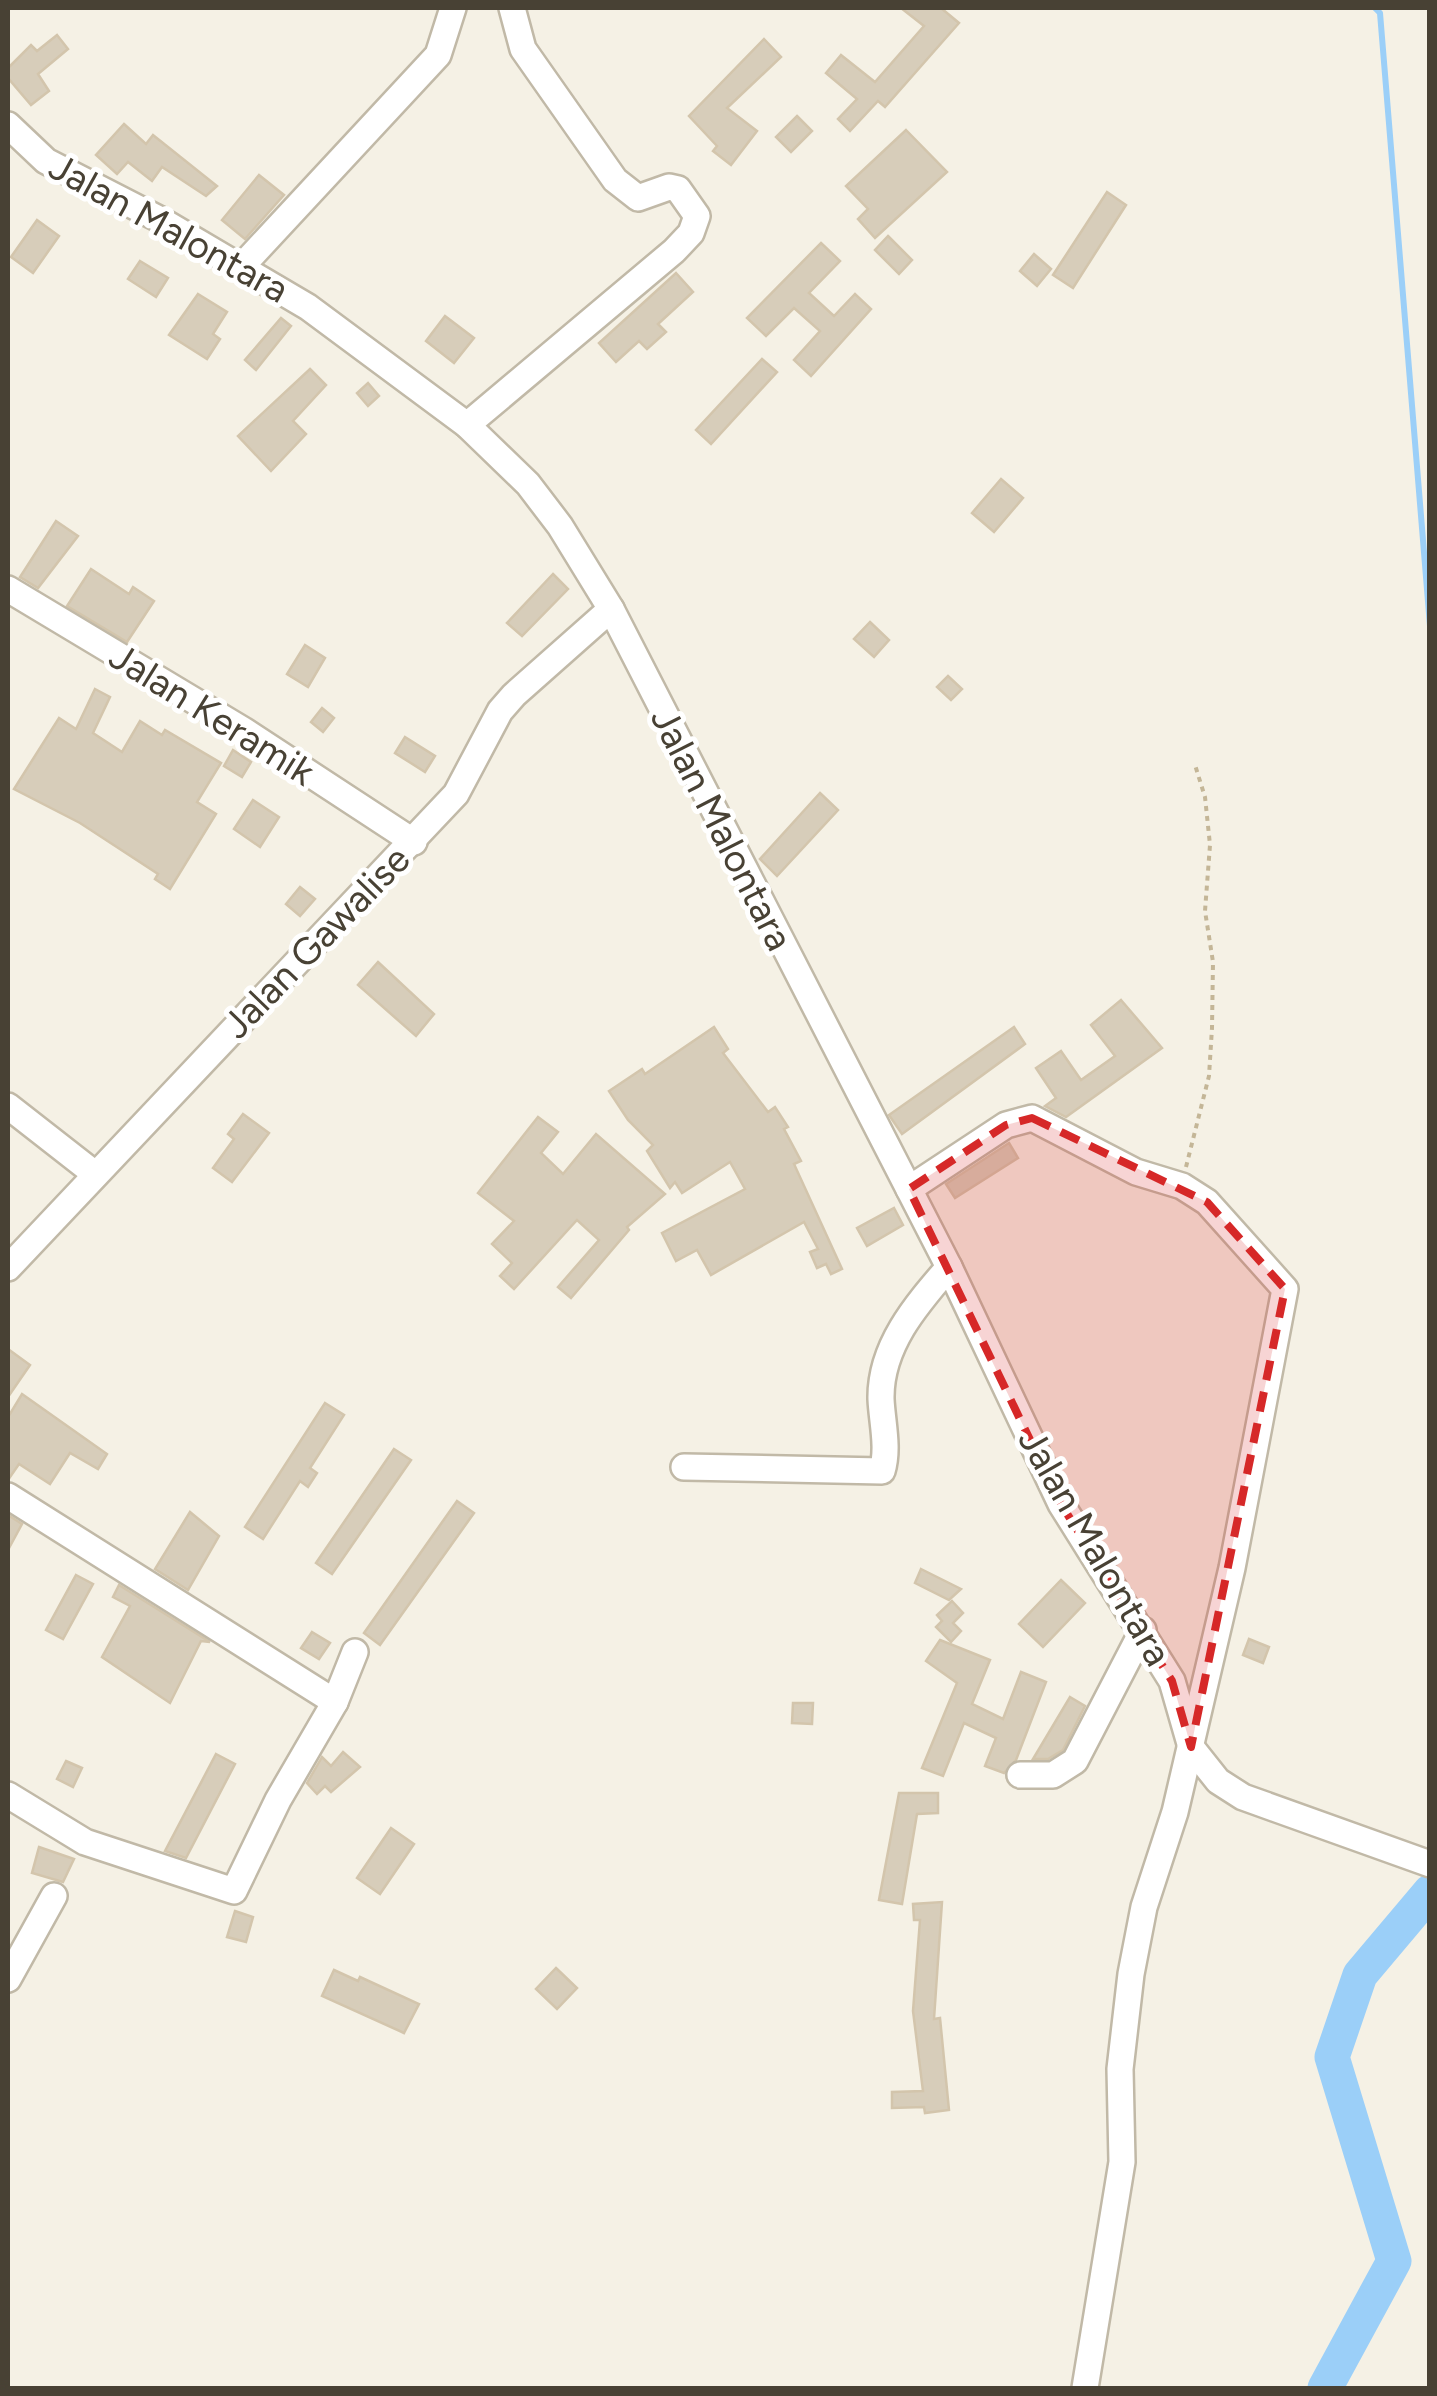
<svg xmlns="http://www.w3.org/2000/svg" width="1437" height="2396" viewBox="0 0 1437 2396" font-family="Figtree,sans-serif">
	<rect width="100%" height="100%" fill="#f5f1e5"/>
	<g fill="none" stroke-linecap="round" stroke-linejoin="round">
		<polyline stroke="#9bcff8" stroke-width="6" points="1375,8 1380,13 1430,626"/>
		<polyline stroke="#9bcff8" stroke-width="35" points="1325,2388 1394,2261 1332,2057 1360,1975 1430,1892"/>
	</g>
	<g fill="#d7cdba" stroke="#d3c5ac" stroke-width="2.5">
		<polygon points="901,8 941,8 959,23 885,107 878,101 850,131 838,119 857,99 826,73 841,55 875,82 924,26"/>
		<polygon points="57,35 68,49 38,74 49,91 31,105 8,78 8,68 31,45 37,51"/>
		<polygon points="764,39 781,57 727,108 757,131 731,165 713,151 717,146 689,116"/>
		<polygon points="797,116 812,131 791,152 776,137"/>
		<polygon points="124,124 146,144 153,135 217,186 206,196 162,167 152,181 128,162 117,174 96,155"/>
		<polygon points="906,130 947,172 875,238 858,219 868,209 846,186"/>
		<polygon points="259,175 284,195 245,239 222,220"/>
		<polygon points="1107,192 1126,205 1073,288 1053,275"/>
		<polygon points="37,220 59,236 33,273 11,257"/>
		<polygon points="888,236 912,260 899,274 875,250"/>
		<polygon points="821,243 840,261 809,293 834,316 855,294 871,309 811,376 794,360 820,331 794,308 766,336 747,318"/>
		<polygon points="1034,254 1051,269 1037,286 1020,271"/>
		<polygon points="140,261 168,278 156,297 128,279"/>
		<polygon points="676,273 693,292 658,324 666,332 647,349 639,341 616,362 599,343"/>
		<polygon points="198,294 227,312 213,334 220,339 207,359 169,335"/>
		<polygon points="445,316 474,338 454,363 426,341"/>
		<polygon points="281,318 291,326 256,370 245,360"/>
		<polygon points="762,359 777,372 711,444 696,430"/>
		<polygon points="310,369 326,385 293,421 306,434 271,471 238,436"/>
		<polygon points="368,383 379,396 368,406 357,393"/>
		<polygon points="1001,479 1023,498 994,532 972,513"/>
		<polygon points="56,521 78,536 38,588 20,577"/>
		<polygon points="91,569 129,594 133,587 154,601 127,642 67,606"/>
		<polygon points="553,574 568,589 522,636 507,623"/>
		<polygon points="870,622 889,640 874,657 854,639"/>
		<polygon points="305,645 325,658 308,687 287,674"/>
		<polygon points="948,676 962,689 951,700 937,687"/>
		<polygon points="95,689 110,697 93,733 122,752 140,721 162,735 165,730 221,763 197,802 216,814 170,889 155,879 158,874 80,823 14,789 59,718 76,729"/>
		<polygon points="322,708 334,718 323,732 311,722"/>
		<polygon points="405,737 435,756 425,772 395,753"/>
		<polygon points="233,750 251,762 242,777 224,766"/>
		<polygon points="820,793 838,810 777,876 760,859"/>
		<polygon points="253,800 279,817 260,847 234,829"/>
		<polygon points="300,887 315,899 300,916 286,904"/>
		<polygon points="378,962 434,1014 416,1036 358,985"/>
		<polygon points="1121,1000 1162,1048 1066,1117 1045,1106 1056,1098 1036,1068 1061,1051 1081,1080 1115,1056 1091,1025"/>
		<polygon points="714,1027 728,1049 723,1053 768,1112 775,1107 788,1127 784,1129 801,1161 794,1164 842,1269 831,1274 826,1264 817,1268 810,1252 818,1249 804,1222 711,1275 697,1250 676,1261 662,1233 745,1189 730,1162 682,1193 675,1182 670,1188 647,1151 653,1145 628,1120 609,1091 642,1069 645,1074"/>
		<polygon points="1014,1027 1025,1044 902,1134 889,1115"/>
		<polygon points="243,1114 269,1133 232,1182 213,1168 234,1139 228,1134"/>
		<polygon points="538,1117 558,1132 541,1153 563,1174 596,1134 665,1194 627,1227 629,1230 571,1298 558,1287 599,1240 577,1220 514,1289 500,1276 512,1263 492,1244 514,1221 478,1193"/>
		<polygon points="1009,1143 1018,1158 955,1198 946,1184"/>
		<polygon points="894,1208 903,1225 867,1246 857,1228"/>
		<polygon points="8,1349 30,1365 8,1397"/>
		<polygon points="22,1394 107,1454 98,1469 70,1453 50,1484 19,1464 8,1480 8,1417"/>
		<polygon points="325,1403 344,1415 310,1468 317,1473 308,1487 300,1481 263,1539 245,1527"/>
		<polygon points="394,1449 411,1460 332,1574 316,1563"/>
		<polygon points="457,1501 474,1513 380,1645 364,1633"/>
		<polygon points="190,1512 219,1536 188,1590 155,1569"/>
		<polygon points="8,1515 22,1524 8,1550"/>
		<polygon points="921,1569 961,1589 949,1600 915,1583"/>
		<polygon points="76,1575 93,1584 63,1639 46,1630"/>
		<polygon points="1061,1580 1085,1603 1043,1647 1019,1624"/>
		<polygon points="119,1585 210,1642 201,1641 170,1703 102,1657 130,1606 113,1597"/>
		<polygon points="952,1601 963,1613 953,1623 961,1631 951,1642 936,1627 942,1621 937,1615"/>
		<polygon points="312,1632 330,1643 319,1659 301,1648"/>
		<polygon points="1249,1639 1269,1647 1263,1663 1243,1655"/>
		<polygon points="940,1640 990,1660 972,1704 1003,1719 1021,1672 1046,1682 1016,1760 1004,1773 985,1766 996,1738 964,1723 943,1776 922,1768 957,1683 926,1661"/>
		<polygon points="1070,1697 1085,1706 1063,1750 1048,1759 1033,1759"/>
		<polygon points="793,1703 813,1703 812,1724 792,1723"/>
		<polygon points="343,1752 360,1767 331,1792 325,1786 317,1794 307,1783 322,1757 331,1766"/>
		<polygon points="216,1754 235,1764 186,1858 165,1851"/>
		<polygon points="66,1761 82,1768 73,1787 57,1779"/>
		<polygon points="899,1793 938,1793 938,1813 917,1814 902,1904 879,1900"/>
		<polygon points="391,1828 414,1844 380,1894 357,1878"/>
		<polygon points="39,1847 74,1859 63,1882 32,1873"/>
		<polygon points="942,1902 934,2019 940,2018 949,2110 925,2113 924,2107 892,2108 892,2092 923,2091 913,2011 920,1920 914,1920 913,1904"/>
		<polygon points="235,1911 253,1917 246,1942 227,1937"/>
		<polygon points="556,1968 577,1988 557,2009 536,1989"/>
		<polygon points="334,1970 358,1981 360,1977 419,2004 404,2033 322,1996"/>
	</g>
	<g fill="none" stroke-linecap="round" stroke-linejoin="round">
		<defs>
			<g id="minor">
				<polyline points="8,125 46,161 157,218 308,307 467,425 528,484 560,526 611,609 949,1267 1061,1504 1172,1681 1191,1747 1218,1781 1243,1797 1430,1864"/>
				<polyline points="242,266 438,55 453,8"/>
				<polyline points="467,425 674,251 691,233 697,216 678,189 669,187 638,198 615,180 523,49 512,8"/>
				<polyline points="8,589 243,730 414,842"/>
				<polyline points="8,1106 95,1174"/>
				<polyline points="909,1189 1006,1125 1032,1118 1136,1172 1182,1186 1207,1202 1285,1289 1232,1568 1175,1812 1144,1907 1131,1974 1120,2069 1122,2162 1085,2388"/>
				<polyline points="8,1268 456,794 500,711 514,695 611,609"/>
				<path d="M684 1467 882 1471C889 1448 882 1422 881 1399 880 1346 917 1304 949 1267"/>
				<polyline points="8,1496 335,1702"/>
				<polyline points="1020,1775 1053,1775 1075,1761 1143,1630"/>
				<polyline points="8,1795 85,1842 234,1891 278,1800 335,1702 355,1652"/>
				<polyline points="8,1979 54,1896"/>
			</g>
		</defs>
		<use href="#minor" stroke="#c1b9a7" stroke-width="30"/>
		<polyline stroke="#c4b697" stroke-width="4" stroke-dasharray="5 5" stroke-linecap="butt" points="1186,1167 1209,1076 1212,1028 1213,962 1205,911 1210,845 1205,797 1195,765"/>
		<use href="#minor" stroke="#fff" stroke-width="25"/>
	</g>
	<path fill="#d62828" fill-opacity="0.2" stroke="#d62828" stroke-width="8" stroke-dasharray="20 12" stroke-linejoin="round" d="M1032 1118 1207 1202 1285 1289 1191 1747 1172 1681 1061 1504 909 1189 1006 1125Z"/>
	<g text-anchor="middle" stroke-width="10" stroke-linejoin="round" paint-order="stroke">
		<g font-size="38" fill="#484134" stroke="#fff">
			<text transform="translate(169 228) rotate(29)" y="13">Jalan Malontara</text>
			<text transform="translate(212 714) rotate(32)" y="13">Jalan Keramik</text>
			<text transform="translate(722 829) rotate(63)" y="13">Jalan Malontara</text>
			<text transform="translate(316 942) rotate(-46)" y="13">Jalan Gawalise</text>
			<text transform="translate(1095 1547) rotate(60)" y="13">Jalan Malontara</text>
		</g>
	</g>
	<rect width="1437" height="2396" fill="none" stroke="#484134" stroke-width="20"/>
</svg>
